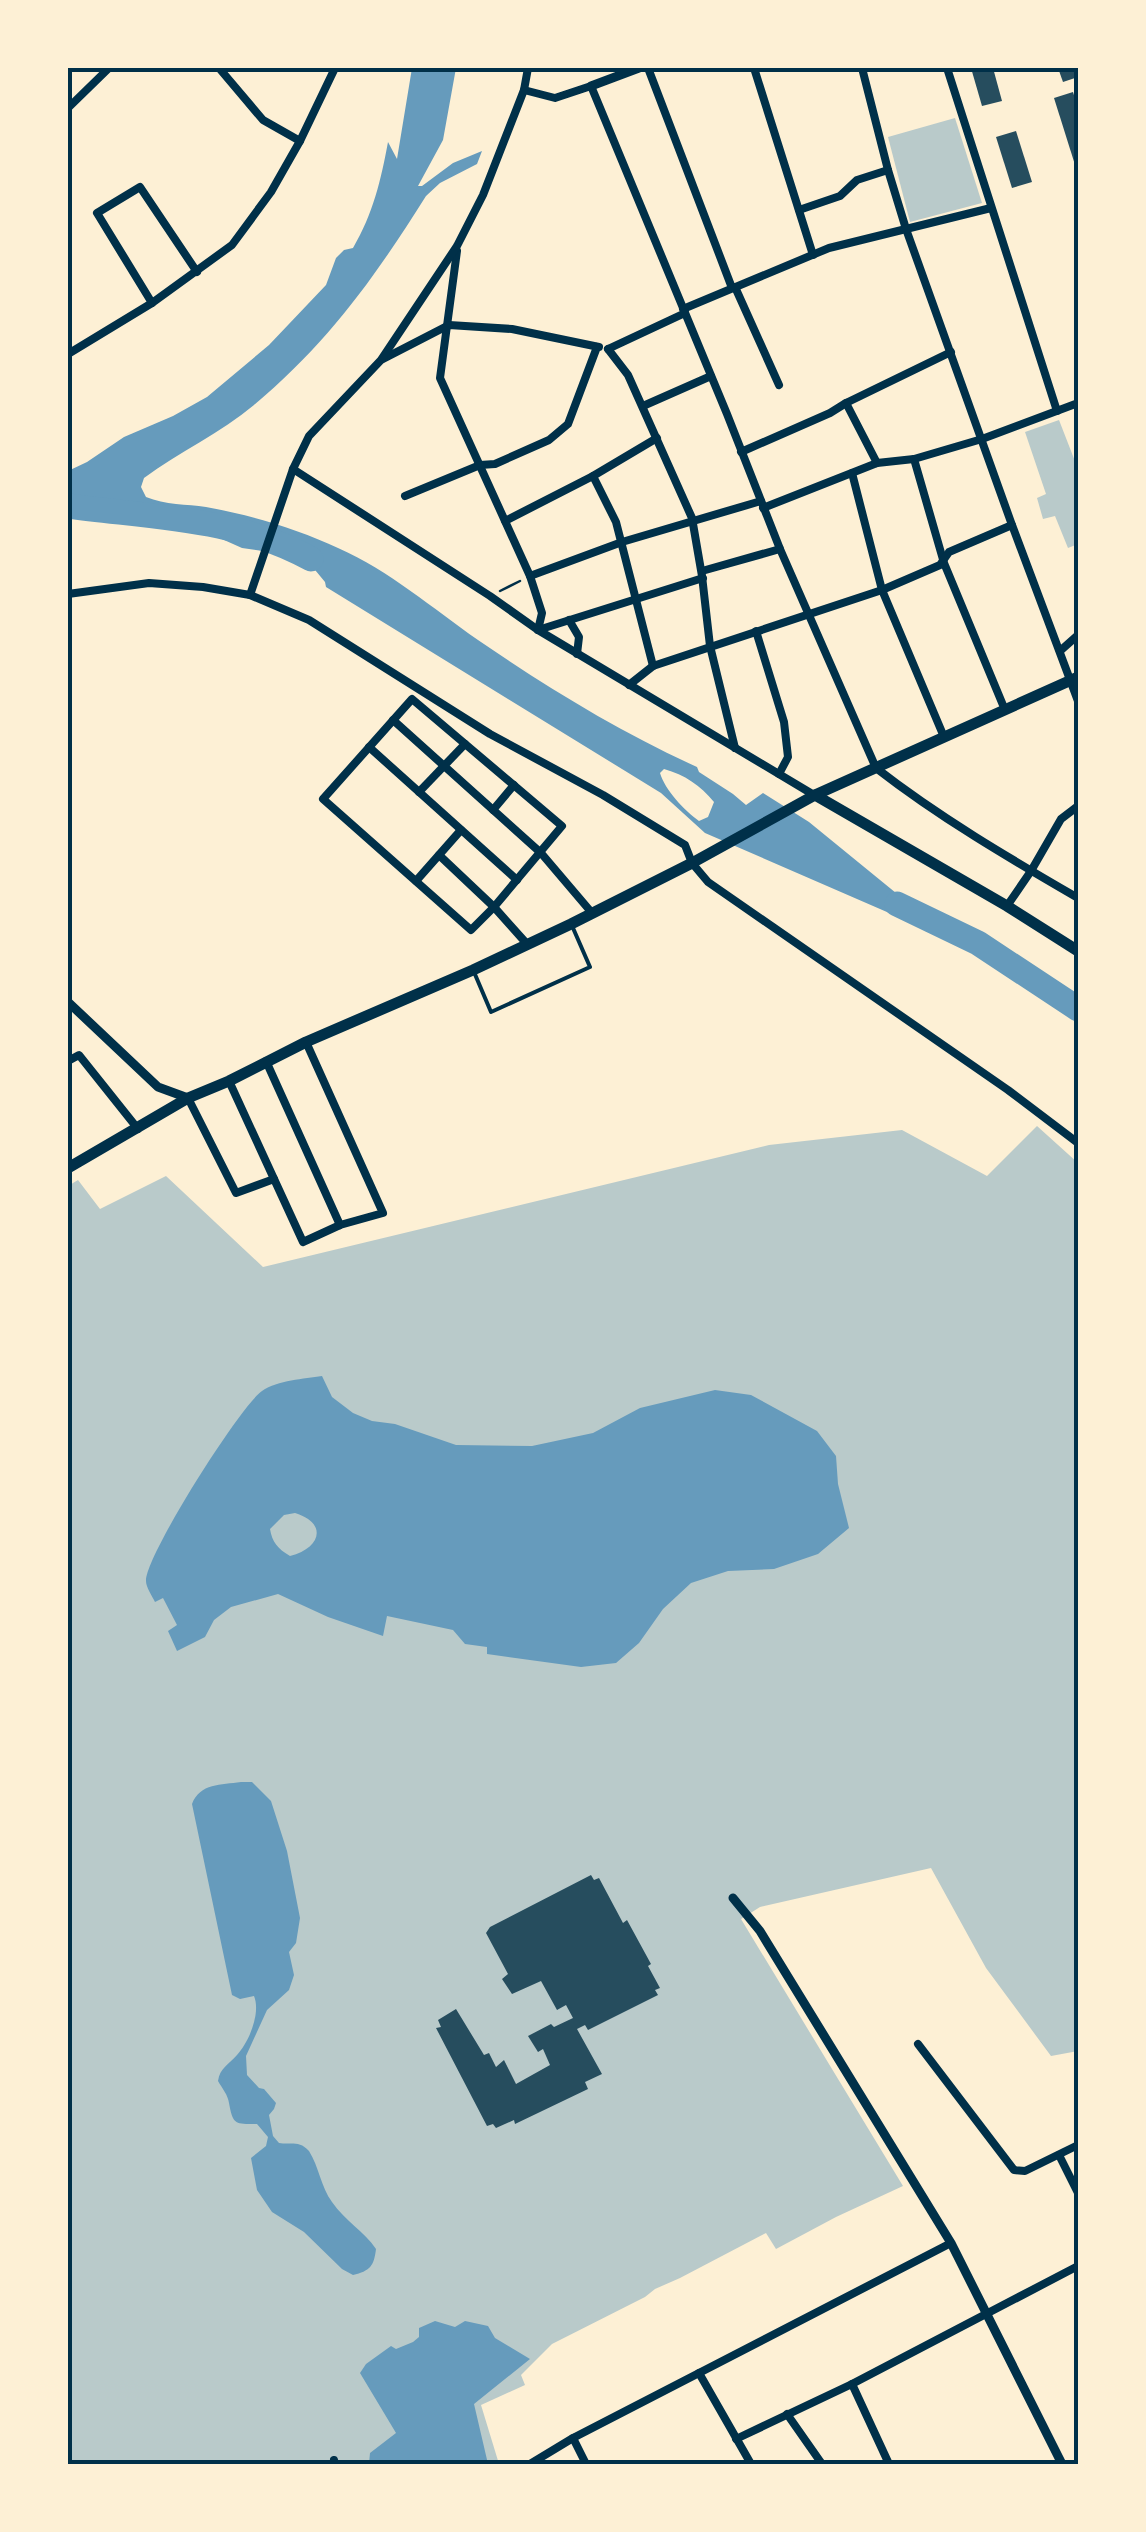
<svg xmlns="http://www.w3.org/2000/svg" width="1146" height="2532" viewBox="0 0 1146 2532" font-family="'Work Sans',sans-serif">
	<rect width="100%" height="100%" fill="#fdf0d5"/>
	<g fill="#b9caca">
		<polygon points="955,118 982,203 910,222 888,137"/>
		<polygon points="1059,420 1078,469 1078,544 1068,548 1055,516 1043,519 1037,498 1046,494 1025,432"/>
		<polygon points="1037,1126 1078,1163 1078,2051 1051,2056 986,1968 931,1868 760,1907 741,1919 903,2186 836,2217 776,2249 766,2233 680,2278 655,2289 645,2297 552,2344 521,2375 525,2385 481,2405 499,2464 68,2464 68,1186 78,1180 100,1209 166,1176 263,1267 769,1145 902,1130 987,1176"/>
	</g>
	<g fill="#669bbc" fill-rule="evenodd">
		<path d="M412 68H456L443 140 418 186H422L453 163 482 151 477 164 440 183 426 196C375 277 328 343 254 405 221 433 179 452 144 478L141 487 146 497C165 505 187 504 206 507 251 515 297 529 338 548 390 571 432 608 478 640 548 688 620 732 697 767L699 772 733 794 746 805 763 793 809 822 956 942 705 833 661 793 326 587 325 582 306 559 299 556 242 548 177 519 151 510 125 512 106 510 68 516V471L87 462 124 437 173 416 207 397 269 345 326 285 336 258 344 250 353 248C373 214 381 180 388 142L397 159ZM664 769C685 775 700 785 714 802L708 817 699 821C684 810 665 790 660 773Z"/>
		<path d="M322 1376 332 1397 353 1413 372 1421 395 1424 456 1445 532 1446 593 1433 640 1408 715 1390 751 1395 817 1431 836 1456 838 1484 849 1528 818 1554 774 1569 728 1571 691 1583 663 1609 639 1643 616 1663 581 1667 487 1654V1647L465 1644 453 1630 387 1616 383 1636 328 1617 278 1594 231 1607 214 1620 205 1637 177 1651 168 1631 177 1625 163 1598 155 1602C152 1596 146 1587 146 1581 145 1556 241 1405 262 1391 278 1380 304 1379 322 1376ZM295 1513C328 1523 321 1548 290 1556 278 1549 272 1542 270 1529L284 1515Z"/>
		<path d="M241 1782H252L271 1801 287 1851 300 1918 296 1943 289 1952 294 1975 289 1990 267 2010 246 2056 247 2075 259 2088 264 2089 276 2103 274 2109 269 2115 273 2136 279 2143C291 2145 299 2140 309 2151 319 2167 321 2187 332 2202 345 2221 364 2231 376 2249 374 2266 370 2271 353 2275L342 2269 304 2232 272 2212 257 2190 251 2158 266 2146 268 2137 257 2124C235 2124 233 2125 229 2103 228 2095 222 2088 218 2081 220 2068 228 2065 237 2055 249 2042 261 2013 254 1996L240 1999 232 1995 192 1804C200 1783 221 1785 241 1782Z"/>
		<polygon points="435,2321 455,2327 465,2321 488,2326 495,2338 530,2359 474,2404 488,2464 369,2464 370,2453 396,2433 360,2373 366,2364 391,2346 396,2349 413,2342 419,2337 419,2328"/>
	</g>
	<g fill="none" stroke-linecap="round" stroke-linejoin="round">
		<g stroke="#669bbc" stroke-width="25">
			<path d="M68 506C148 517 239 518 311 559"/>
			<polyline points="897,904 978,943 1078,1009"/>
		</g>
	</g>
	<g fill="#264d5e">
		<polygon points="971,68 993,68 1002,101 982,106"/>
		<polygon points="1058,68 1078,68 1078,77 1063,82"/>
		<polygon points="1073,92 1078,108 1078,167 1076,168 1054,98"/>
		<polygon points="1016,131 1032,182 1012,188 996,137"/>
		<polygon points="591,1875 594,1880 599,1878 623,1923 627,1920 651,1964 648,1966 660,1988 655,1990 658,1995 588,2030 585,2025 577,2029 602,2074 585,2082 588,2089 515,2124 514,2120 496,2128 493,2124 487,2126 436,2028 441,2027 438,2020 456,2009 484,2055 489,2053 496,2067 504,2060 516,2084 550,2065 543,2049 538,2052 528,2036 551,2024 554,2027 573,2018 566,2005 557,2010 541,1981 512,1994 502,1979 508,1974 486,1933 490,1927"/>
	</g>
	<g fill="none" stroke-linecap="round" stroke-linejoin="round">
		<polyline stroke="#003049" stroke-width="2.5" points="500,591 520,581"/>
		<polyline stroke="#003049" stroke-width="4" points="474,972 491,1012 590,967 573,928"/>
		<g stroke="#003049" stroke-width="8">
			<polyline points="219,68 263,120 300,141"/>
			<polyline points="648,68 732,288 735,287 779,385"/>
			<polyline points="754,68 813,255"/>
			<polyline points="862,68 888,170 906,229 1012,525 1078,701"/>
			<polyline points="947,68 1057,411"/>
			<path d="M524 90 555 98 591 86 727 414 780 549 876 768C939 817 1009 858 1078 898"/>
			<polyline points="68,108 109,68"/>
			<polyline points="799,210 840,196 857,180 888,170"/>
			<polyline points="457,251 440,378 530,576 542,613 538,630"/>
			<polyline points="152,303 97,213 140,187 197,272"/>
			<polyline points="683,309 829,248 991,208"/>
			<polyline points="608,349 628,375 692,518 702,576 710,646 735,748"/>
			<polyline points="608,349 685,313"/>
			<polyline points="68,354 152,303 232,245 271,192 300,141 335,68"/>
			<polyline points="383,359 449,325 512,329 599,347"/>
			<polyline points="643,406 711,376"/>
			<polyline points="741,452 830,413 846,403"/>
			<polyline points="914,459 944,563 1005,710"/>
			<polyline points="877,463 846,403 951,352"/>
			<polyline points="293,469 490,596 538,630 814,795"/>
			<polyline points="852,473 882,590 944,737"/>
			<polyline points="593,476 657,438"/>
			<polyline points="405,496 480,465 495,464 549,440 568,424 597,347"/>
			<polyline points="763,508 877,463 914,459 982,439 1078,403"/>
			<polyline points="505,521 593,476 616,522 653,666"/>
			<polyline points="702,571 780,549"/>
			<polyline points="530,576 622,542 761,501"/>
			<polyline points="68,594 149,583 203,587 250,595 309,620 490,734 603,795 685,845 692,863 708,882 1008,1090 1078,1143"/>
			<polyline points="250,595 293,469 309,436 381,360 457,246 483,195 524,90 528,68"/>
			<polyline points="569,620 579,637 577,654"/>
			<polyline points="538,630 703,578"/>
			<polyline points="756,631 784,722 788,757 779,774"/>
			<polyline points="1060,651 1078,635"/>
			<polyline points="629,685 653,666 882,590 940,565 949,552 1012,525"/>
			<polygon points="412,699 562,826 494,907 471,930 323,799"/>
			<polyline points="393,720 541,853 592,913"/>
			<polyline points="369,747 517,880"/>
			<polyline points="419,792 465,744"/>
			<polyline points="493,810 514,785"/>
			<polyline points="439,855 494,907 527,944"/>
			<polyline points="416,881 461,830"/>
			<polyline points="1007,906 1031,871 1061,819 1078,806"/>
			<polyline points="68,1061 79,1055 138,1129"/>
			<polyline points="266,1061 340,1225"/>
			<polyline points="229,1081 303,1242 340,1225 383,1213 306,1042"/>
			<polyline points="188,1098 236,1193 274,1179"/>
			<polyline points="918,2044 1014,2170 1025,2171 1078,2145"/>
			<polyline points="1059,2155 1078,2193"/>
			<polyline points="699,2373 751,2464"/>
			<polyline points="852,2384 889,2464"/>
			<polyline points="787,2414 822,2464"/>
			<polyline points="573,2438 586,2464"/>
			<polyline points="736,2439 852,2384 1078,2266"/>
			<polyline points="334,2460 335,2464"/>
			<polyline points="530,2464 573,2438 951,2243"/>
		</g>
		<g stroke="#003049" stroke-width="9">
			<polyline points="591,86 639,68"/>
			<polyline points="68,1002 158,1087 188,1098"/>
			<polyline points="733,1898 760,1931 951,2243 1062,2464"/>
		</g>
		<g stroke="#003049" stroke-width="11">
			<polyline points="815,795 1007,906 1078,951"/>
			<polyline points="68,1168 188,1098 229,1081 306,1042 473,970 571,924 692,863 815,795 1078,677"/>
		</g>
	</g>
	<rect width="1146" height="2532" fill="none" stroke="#fdf0d5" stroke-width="140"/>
	<rect x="70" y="70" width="1006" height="2392" fill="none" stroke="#003049" stroke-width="4"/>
</svg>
